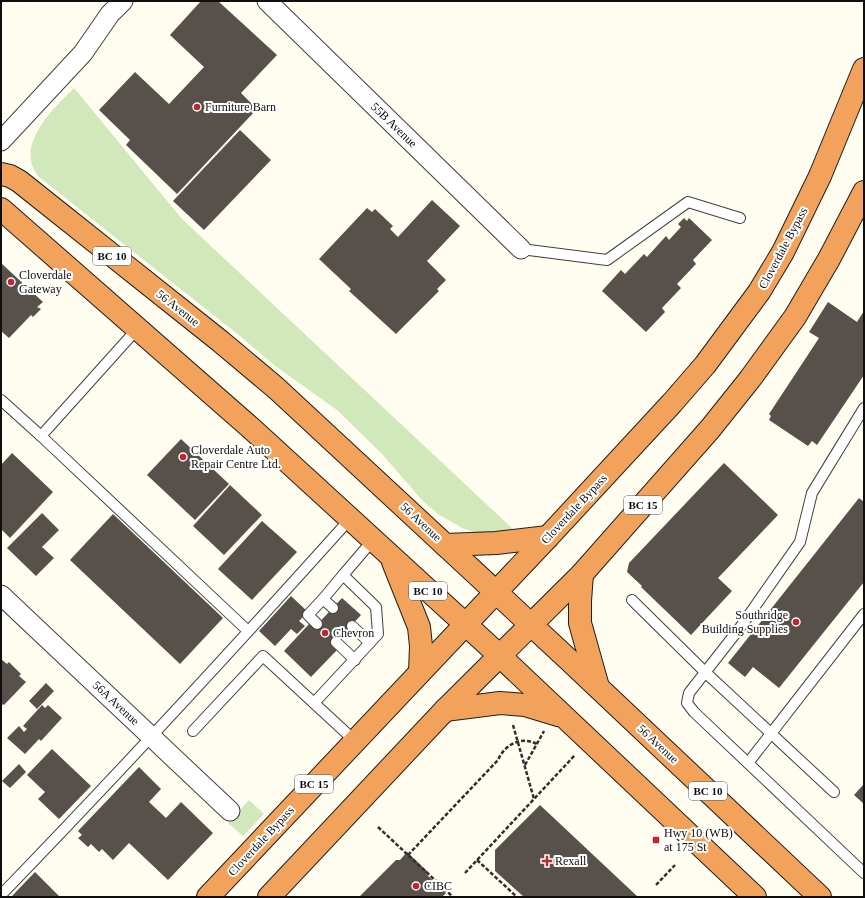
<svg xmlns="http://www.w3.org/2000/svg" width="865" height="898" viewBox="0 0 865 898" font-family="'Times New Roman',serif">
	<rect width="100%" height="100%" fill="#fffcf0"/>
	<g fill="#d1e9ba">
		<path d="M74 88 182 219 513 529 505 532 485 533 474 532 462 528 438 514 423 501 381 453 337 410 274 365 240 336 39 177C13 146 53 109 74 88Z"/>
		<polygon points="249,800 264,814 243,836 228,823"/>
	</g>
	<g fill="#57504b">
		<polygon points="201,1 218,1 277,55 241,93 257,109 177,194 126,145 130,140 99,110 135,72 169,104 204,67 170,35"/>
		<polygon points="240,130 271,160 204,230 173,201"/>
		<polygon points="432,200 460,226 427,261 446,280 437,289 439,291 396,334 349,291 351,289 319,259 367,208 372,212 375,209 393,226 390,229 398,237"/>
		<polygon points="684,218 687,221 689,218 712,240 693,260 696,264 677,284 681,288 662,308 665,312 646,332 602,291 621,270 625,274 644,254 647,257 666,236 669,240 681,227 678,224"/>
		<polygon points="1,263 43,302 37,307 41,309 33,317 31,315 9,338 1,331"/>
		<polygon points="828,302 857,322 864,311 864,375 817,445 812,441 808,446 769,420 771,416 769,414 819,338 809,332"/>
		<polygon points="181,439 229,484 195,520 147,475"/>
		<polygon points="12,453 53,492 10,538 1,529 1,465"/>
		<polygon points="724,463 778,515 718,578 732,591 691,635 641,587 642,586 627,572 629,563"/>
		<polygon points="230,485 262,515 224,555 193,526"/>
		<polygon points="859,498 864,502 864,582 779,688 753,667 745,677 728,663"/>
		<polygon points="42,513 59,530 42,547 54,558 36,576 7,548"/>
		<polygon points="113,514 223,618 180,664 70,560"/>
		<polygon points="262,521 297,552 252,600 218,569"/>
		<polygon points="291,596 308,612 299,621 305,626 297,634 291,629 275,646 259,631"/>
		<polygon points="342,598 361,615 332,646 337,650 311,677 284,651 309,624 314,628"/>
		<polygon points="1,659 7,664 9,662 21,674 19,676 26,682 4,705 3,704 1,707"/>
		<polygon points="46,683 54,691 37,709 29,701"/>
		<polygon points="42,705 45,708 48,705 62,718 41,741 39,739 25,754 7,738 19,726 24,732 27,729 23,726"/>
		<polygon points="52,749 91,786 59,819 38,799 45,792 27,775"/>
		<polygon points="19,764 26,772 10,788 2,781"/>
		<polygon points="139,767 161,789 149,802 166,818 181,802 213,833 168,880 129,843 113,860 102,849 99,852 91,844 88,847 78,838 82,835 78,831"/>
		<polygon points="864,784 864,804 854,795"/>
		<polygon points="540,805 638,897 524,897 495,871 495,850"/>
		<polygon points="407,852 428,872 426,874 446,893 442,897 359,897 396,860 400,860"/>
		<polygon points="35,872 60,897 11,897"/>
	</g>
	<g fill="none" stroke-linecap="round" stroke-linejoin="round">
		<defs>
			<g id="lane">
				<polyline points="521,249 607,260 688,202 740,218"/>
				<polyline points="1,400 41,436 248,631"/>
				<polyline points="864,408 812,493 800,542 739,629 689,693 687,703 694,712 864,873"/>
				<polyline points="41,436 138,328"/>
				<polyline points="343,575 373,540"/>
				<polyline points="632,600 705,672 834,792"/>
				<polyline points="317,624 308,615 323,599"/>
				<polyline points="352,626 370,643"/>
				<polyline points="336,642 355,660"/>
				<polyline points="314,703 378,634 376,607 343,575 323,599 333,608"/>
				<polyline points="193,731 263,656 355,741"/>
				<polyline points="748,763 864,614"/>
				<path d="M1 895C120 772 236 646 350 519"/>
			</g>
			<g id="street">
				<polyline points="267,1 521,249"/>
				<polyline points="1,141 83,53 110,14 123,1"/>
				<polyline points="1,595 230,811"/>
			</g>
			<g id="highway">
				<polyline points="1,174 10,176 19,181 220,341 276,388 569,660 820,897"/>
				<polyline points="1,209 252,429 500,656 755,897"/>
				<polyline points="445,545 496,543 548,537"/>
				<polyline points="393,562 419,627 421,646 420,672"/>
				<polyline points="582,574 580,601 580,623 598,687"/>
				<polyline points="445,710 500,703 525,705 558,715"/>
				<polyline points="208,897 548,537 672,403 705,365 759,292 783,252 820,176 864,69"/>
				<polyline points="269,897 445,710 582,574 710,429 750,379 795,317 829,259 864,192"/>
			</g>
		</defs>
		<use href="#lane" stroke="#414141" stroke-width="12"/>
		<use href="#street" stroke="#414141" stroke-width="21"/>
		<use href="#highway" stroke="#1f1f1f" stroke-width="24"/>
		<g stroke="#303030" stroke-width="2.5" stroke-dasharray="4 2" stroke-linecap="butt">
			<polyline points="513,725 534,799"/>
			<polyline points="525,765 544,731"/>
			<polyline points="378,827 453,897"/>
			<path d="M408 855 498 760C505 744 521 736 537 744"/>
			<polyline points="477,860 517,897"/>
			<polyline points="465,873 575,755"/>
			<polyline points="656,885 675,865"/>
		</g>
		<use href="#lane" stroke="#fff" stroke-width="10"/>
		<use href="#street" stroke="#fff" stroke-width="19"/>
		<use href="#highway" stroke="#f2a25a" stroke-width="22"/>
	</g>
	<g fill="#bd282c" stroke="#fff" stroke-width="1.5">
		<circle cx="197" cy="107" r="4"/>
		<circle cx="11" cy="282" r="4"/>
		<circle cx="183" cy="457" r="4"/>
		<circle cx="796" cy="622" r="4"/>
		<circle cx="325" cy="633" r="4"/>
		<rect x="652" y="836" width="8" height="8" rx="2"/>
		<path d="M545 855h4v4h4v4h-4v4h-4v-4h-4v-4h4z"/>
		<circle cx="416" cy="886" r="4"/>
	</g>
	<g text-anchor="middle" stroke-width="4" stroke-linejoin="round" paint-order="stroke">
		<g fill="#fff" stroke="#565656" stroke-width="1">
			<rect x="93" y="247" width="38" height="18" rx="3"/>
			<rect x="624" y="496" width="38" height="18" rx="3"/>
			<rect x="409" y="582" width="38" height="18" rx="3"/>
			<rect x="295" y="775" width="38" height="18" rx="3"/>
			<rect x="689" y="782" width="38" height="18" rx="3"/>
		</g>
		<g font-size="11" font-weight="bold" fill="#0e0e0e">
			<text x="112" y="260">BC 10</text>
			<text x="643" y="509">BC 15</text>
			<text x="428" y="595">BC 10</text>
			<text x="314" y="788">BC 15</text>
			<text x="708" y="795">BC 10</text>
		</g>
		<g font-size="12" fill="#0e0e0e" stroke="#fff" text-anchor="start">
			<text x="205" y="111">Furniture Barn</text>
			<text x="19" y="279">Cloverdale<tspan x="19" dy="14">Gateway</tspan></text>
			<text x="191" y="454">Cloverdale Auto<tspan x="191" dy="14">Repair Centre Ltd.</tspan></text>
			<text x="788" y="619" text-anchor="end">Southridge<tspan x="788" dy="14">Building Supplies</tspan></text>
			<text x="333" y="637">Chevron</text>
			<text x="664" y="837">Hwy 10 (WB)<tspan x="664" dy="14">at 175 St</tspan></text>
			<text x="555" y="865">Rexall</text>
			<text x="424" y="890">CIBC</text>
		</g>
		<g font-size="12" fill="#0e0e0e" stroke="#fff">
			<text transform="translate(394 125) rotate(44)" y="4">55B Avenue</text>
			<text transform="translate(783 248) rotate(-62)" y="4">Cloverdale Bypass</text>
			<text transform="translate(178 308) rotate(38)" y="4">56 Avenue</text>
			<text transform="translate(574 509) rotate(-47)" y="4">Cloverdale Bypass</text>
			<text transform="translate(421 522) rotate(43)" y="4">56 Avenue</text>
			<text transform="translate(116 703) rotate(43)" y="4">56A Avenue</text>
			<text transform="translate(658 744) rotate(43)" y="4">56 Avenue</text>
			<text transform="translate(261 841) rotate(-47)" y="4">Cloverdale Bypass</text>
		</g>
	</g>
	<rect width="865" height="898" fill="none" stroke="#0e0e0e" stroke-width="4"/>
</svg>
